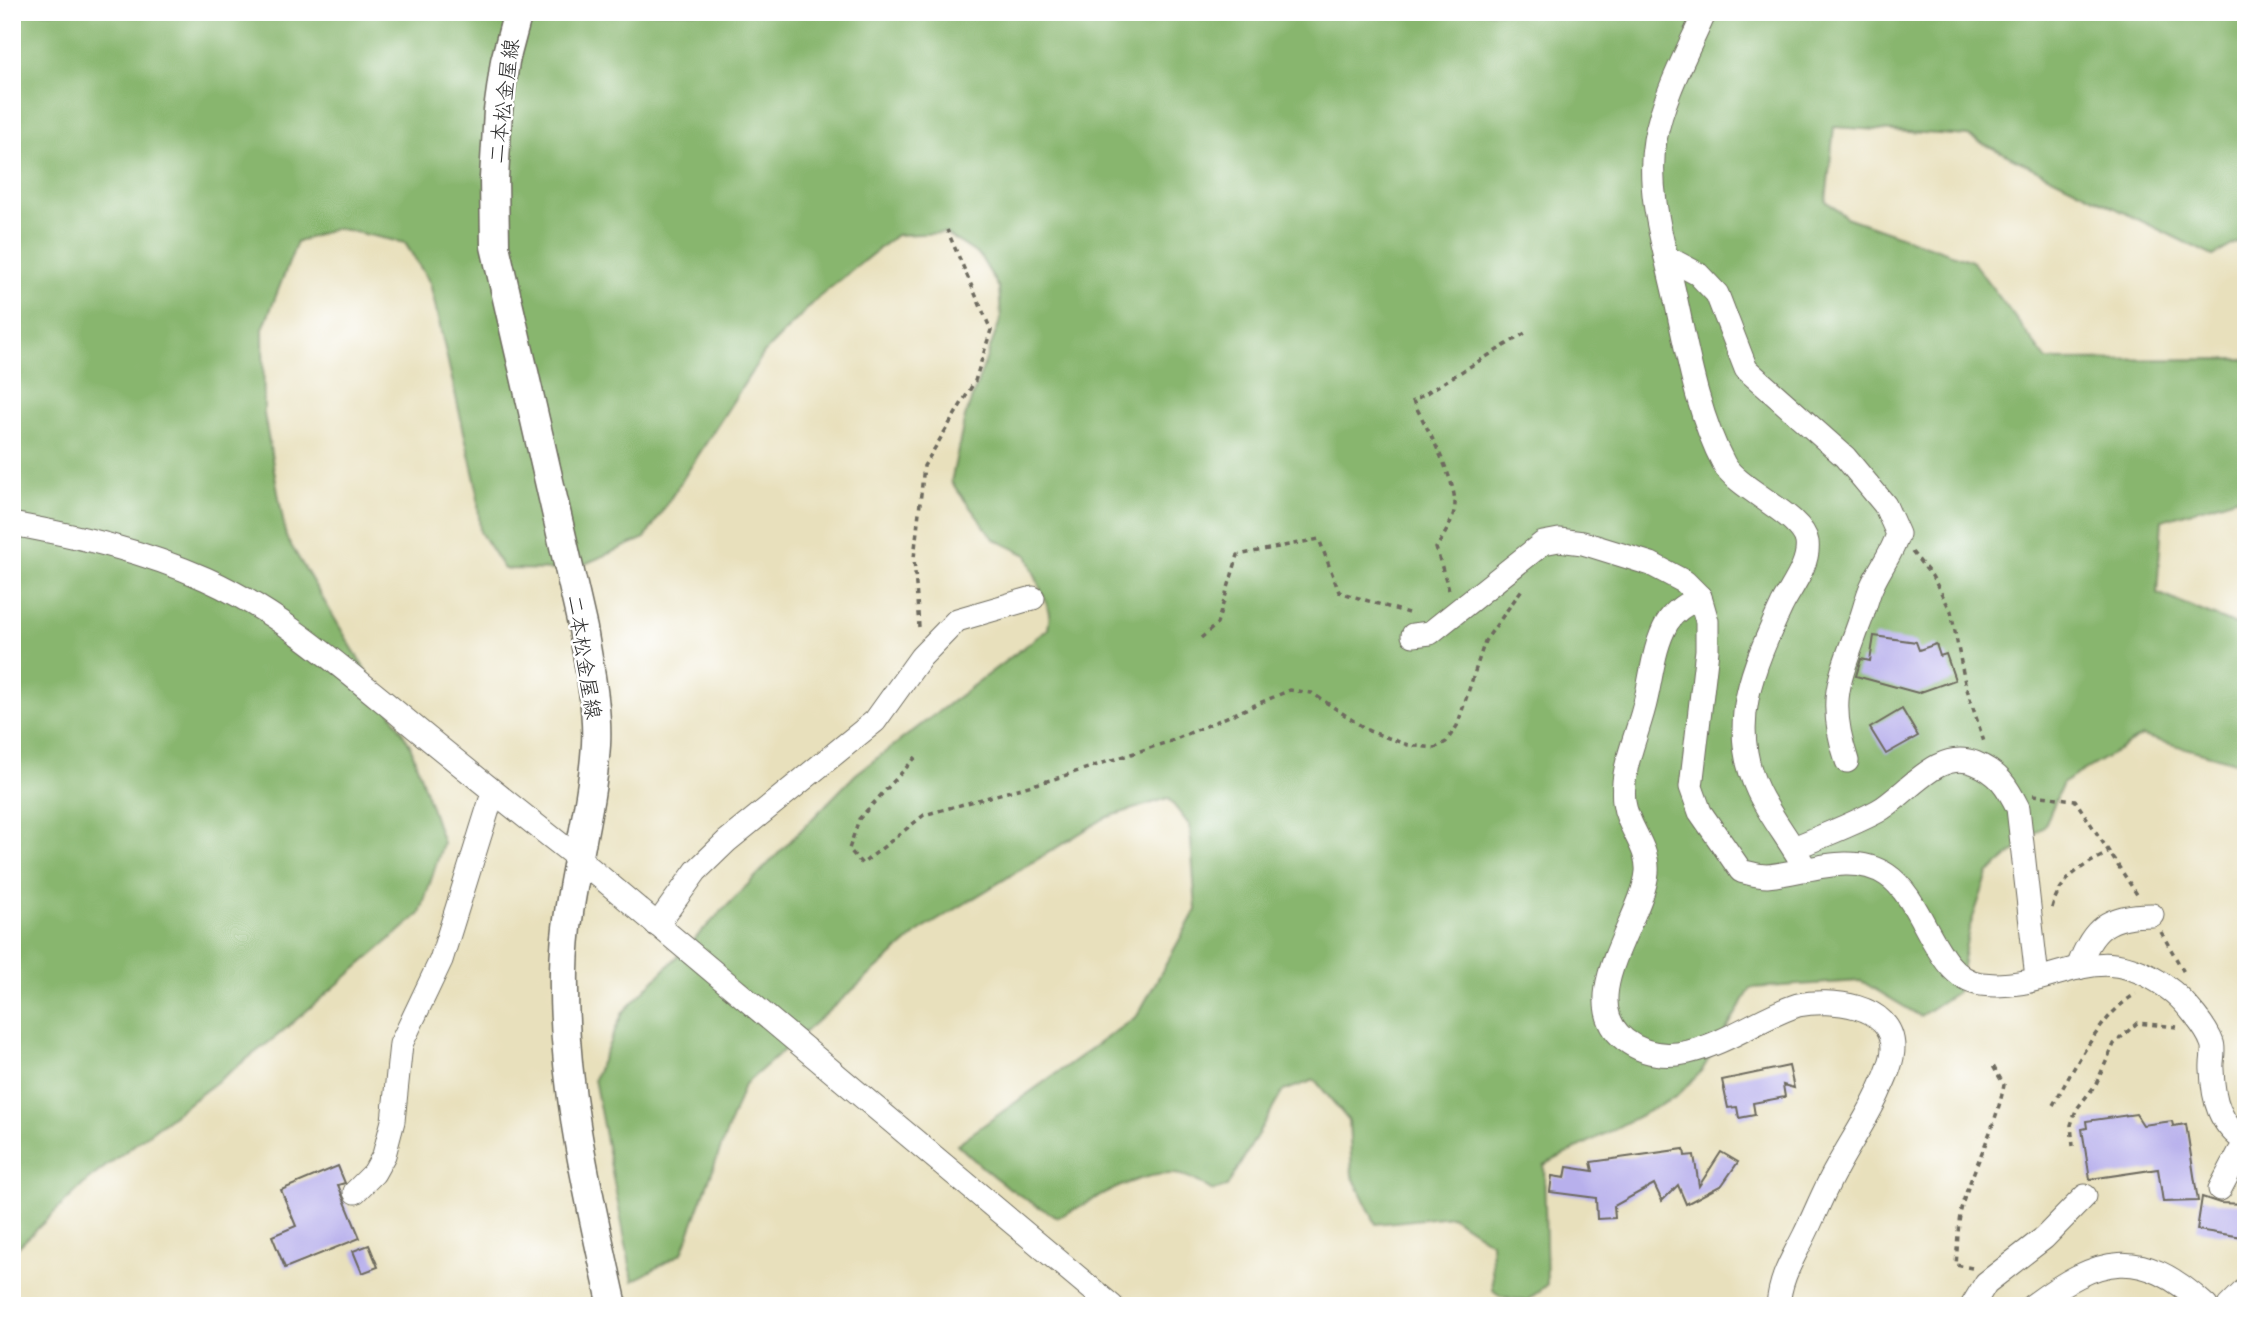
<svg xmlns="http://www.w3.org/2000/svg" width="2258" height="1318" viewBox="0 0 2258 1318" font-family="'Architects Daughter','Klee One',sans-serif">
	<rect width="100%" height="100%" fill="#fff"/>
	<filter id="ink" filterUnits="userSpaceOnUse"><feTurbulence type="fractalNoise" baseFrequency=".0143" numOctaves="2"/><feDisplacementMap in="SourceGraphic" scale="14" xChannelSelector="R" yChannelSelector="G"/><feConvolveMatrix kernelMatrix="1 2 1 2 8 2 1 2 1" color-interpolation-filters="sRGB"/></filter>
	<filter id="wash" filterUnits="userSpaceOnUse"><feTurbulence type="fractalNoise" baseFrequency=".00686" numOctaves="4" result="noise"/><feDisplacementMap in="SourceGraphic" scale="28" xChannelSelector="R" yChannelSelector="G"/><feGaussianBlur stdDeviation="1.57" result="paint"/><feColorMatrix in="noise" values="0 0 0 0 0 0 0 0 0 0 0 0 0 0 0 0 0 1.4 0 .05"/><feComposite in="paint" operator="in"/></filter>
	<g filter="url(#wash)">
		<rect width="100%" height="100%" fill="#e8e0bc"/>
		<path fill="#88b66e" stroke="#5a704c" stroke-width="2" d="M12 12H2246V237L2213 256 1968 136 1834 127 1826 201 1846 217 1972 261 2047 360 2246 359V495L2162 520 2157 593 2246 629V765L2142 736 2063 783 2045 825 1988 874 1969 929 1957 992 1920 1016 1861 981 1751 988 1701 1072 1676 1097 1544 1165 1547 1285 1526 1301 1500 1296 1493 1290 1491 1242 1451 1216 1376 1224 1352 1175 1349 1121 1315 1080 1283 1091 1227 1187 1213 1191C1200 1183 1187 1174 1172 1174 1132 1173 1093 1202 1058 1217 1019 1198 989 1175 957 1144L1137 1016 1196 910 1190 826 1168 798 1105 818 920 931 744 1085 682 1253 633 1281 594 1079 623 1012 856 774 1048 629 1050 613 1027 555 994 539 951 482 965 417 1001 318 999 288 980 256 945 233 896 235 819 297 764 353 645 538 571 570 504 569 480 532 477 489 430 283 405 243 336 228 297 242 263 329 264 414 286 537 410 745 443 843 420 914 277 1036 88 1180 12 1253Z"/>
		<g id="blocks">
			<g fill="#b8b0ec">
				<polygon points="1874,636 1916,642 1919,650 1936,644 1940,656 1946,654 1955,680 1918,693 1856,676 1861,659 1870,661"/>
				<polygon points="1902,709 1918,736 1886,754 1870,728"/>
				<polygon points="1789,1066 1794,1088 1783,1085 1785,1097 1753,1103 1755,1115 1739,1118 1737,1107 1728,1108 1722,1080"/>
				<polygon points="2136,1114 2143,1125 2172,1121 2173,1126 2186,1124 2198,1201 2163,1202 2158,1169 2090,1179 2082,1129 2087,1128 2086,1121"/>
				<polygon points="1684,1149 1685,1156 1694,1155 1699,1186 1721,1152 1738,1162 1722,1185 1686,1204 1678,1185 1662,1201 1654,1184 1614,1206 1615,1218 1597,1219 1596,1198 1550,1192 1552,1176 1565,1178 1567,1167 1593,1171 1591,1162"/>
				<polygon points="338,1166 345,1183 338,1185 360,1238 285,1268 272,1236 296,1226 281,1190"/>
				<polygon points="2202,1197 2220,1203 2246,1204 2243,1237 2197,1230"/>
				<polygon points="369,1245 378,1267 362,1273 353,1251"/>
			</g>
		</g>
	</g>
	<g filter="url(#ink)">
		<use href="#blocks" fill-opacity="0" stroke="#6d6a5e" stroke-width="2"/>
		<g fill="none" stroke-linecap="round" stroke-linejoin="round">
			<defs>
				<g id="minor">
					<path d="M1705 12C1687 53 1663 96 1655 140 1646 191 1664 246 1675 296 1687 351 1697 413 1724 464 1737 489 1803 515 1807 542 1810 564 1791 587 1782 605 1753 667 1727 725 1758 791 1771 818 1791 842 1805 868"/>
					<path d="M1666 257 1698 274 1717 294 1746 369 1845 457 1885 505 1898 534C1892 554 1879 569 1871 588 1866 600 1864 612 1859 624 1839 681 1827 700 1847 761"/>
					<path d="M12 524C78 536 144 551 206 579 279 612 339 665 401 716 459 764 519 812 579 859L1112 1306"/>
					<path d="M1700 597C1687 603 1675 610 1667 623 1654 646 1652 673 1646 699 1639 733 1620 767 1624 802 1627 827 1649 847 1647 872 1643 920 1573 999 1625 1040 1680 1082 1746 1021 1798 1005 1829 999 1893 1003 1893 1048 1893 1063 1884 1080 1878 1094 1866 1120 1850 1143 1836 1169 1824 1190 1815 1214 1804 1236 1792 1260 1780 1278 1778 1306"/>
					<path d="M1413 635 1430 633 1543 543 1559 540 1583 543 1651 564 1685 582 1700 597 1707 621V650L1691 787 1700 812 1741 871C1749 873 1759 876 1767 876 1804 873 1852 851 1887 875 1925 900 1935 979 1981 984 2059 993 2095 930 2173 992 2185 1002 2207 1028 2212 1043 2215 1050 2211 1061 2212 1069 2213 1100 2219 1124 2246 1142"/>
					<path d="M1794 848C1822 836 1852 825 1878 811 1908 794 1937 748 1975 763 1999 773 2007 786 2018 808L2037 978"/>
					<polyline points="657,925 696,871 727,841 875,721 921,657 957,620 1033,598"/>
					<path d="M2078 968C2092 927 2109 915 2152 915"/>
					<polyline points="2220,1189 2239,1153 2246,1150"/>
					<polyline points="355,1192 374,1173 384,1155 393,1121 401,1044 441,960 493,793"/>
					<polyline points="1972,1306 1986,1283 2044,1238 2085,1196"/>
					<path d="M2032 1306C2099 1256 2140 1245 2206 1306"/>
					<polyline points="2229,1306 2246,1289"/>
				</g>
				<path id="major" d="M518 12 505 61 498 111 494 178 495 246 583 629C589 666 598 707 596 745 591 821 565 895 564 971 562 1087 588 1193 613 1306"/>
			</defs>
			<use href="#minor" stroke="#6d6a5e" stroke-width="25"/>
			<use href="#major" stroke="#6d6a5e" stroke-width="31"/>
			<g stroke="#6d6a5e" stroke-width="3.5" stroke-dasharray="5 5" stroke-linecap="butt">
				<polyline points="1912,552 1932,576 1951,611 1965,683 1985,745"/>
				<path d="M1449 590 1436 548C1444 536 1455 518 1455 503 1454 475 1426 427 1413 401L1527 332"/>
				<polyline points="919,627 914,558 924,466 975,381 991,330 947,230"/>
				<polyline points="1201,638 1217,624 1238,555 1319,539 1339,592 1408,613"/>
				<polyline points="916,757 859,819 849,849 862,864 924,815 1054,779 1171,741 1290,690 1312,693 1369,731 1408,745 1435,748 1446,742 1457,726 1485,641 1523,588"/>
				<polyline points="2033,795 2075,800 2138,896"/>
				<path d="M2052 908C2059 879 2083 865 2108 853"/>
				<polyline points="2161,932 2185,974"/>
				<path d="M2053 1105C2073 1071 2101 1013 2136 994"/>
				<polyline points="2073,1146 2071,1125 2076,1110 2096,1084 2114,1044 2137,1023 2177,1027"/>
				<path d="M1972 1268 1956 1265C1958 1245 1957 1219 1964 1199 1977 1160 1996 1126 2004 1085L1993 1066"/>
			</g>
			<use href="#minor" stroke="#fff" stroke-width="23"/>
			<use href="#major" stroke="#fff" stroke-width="28"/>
		</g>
	</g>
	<g text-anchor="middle" stroke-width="5" stroke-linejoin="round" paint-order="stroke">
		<g font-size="21" fill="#2b2b2b" stroke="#fff">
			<text transform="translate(504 101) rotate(-83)" y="7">二本松金屋線</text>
			<text transform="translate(584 657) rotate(81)" y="7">二本松金屋線</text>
		</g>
	</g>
	<rect width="2258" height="1318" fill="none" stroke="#fff" stroke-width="42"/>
</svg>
